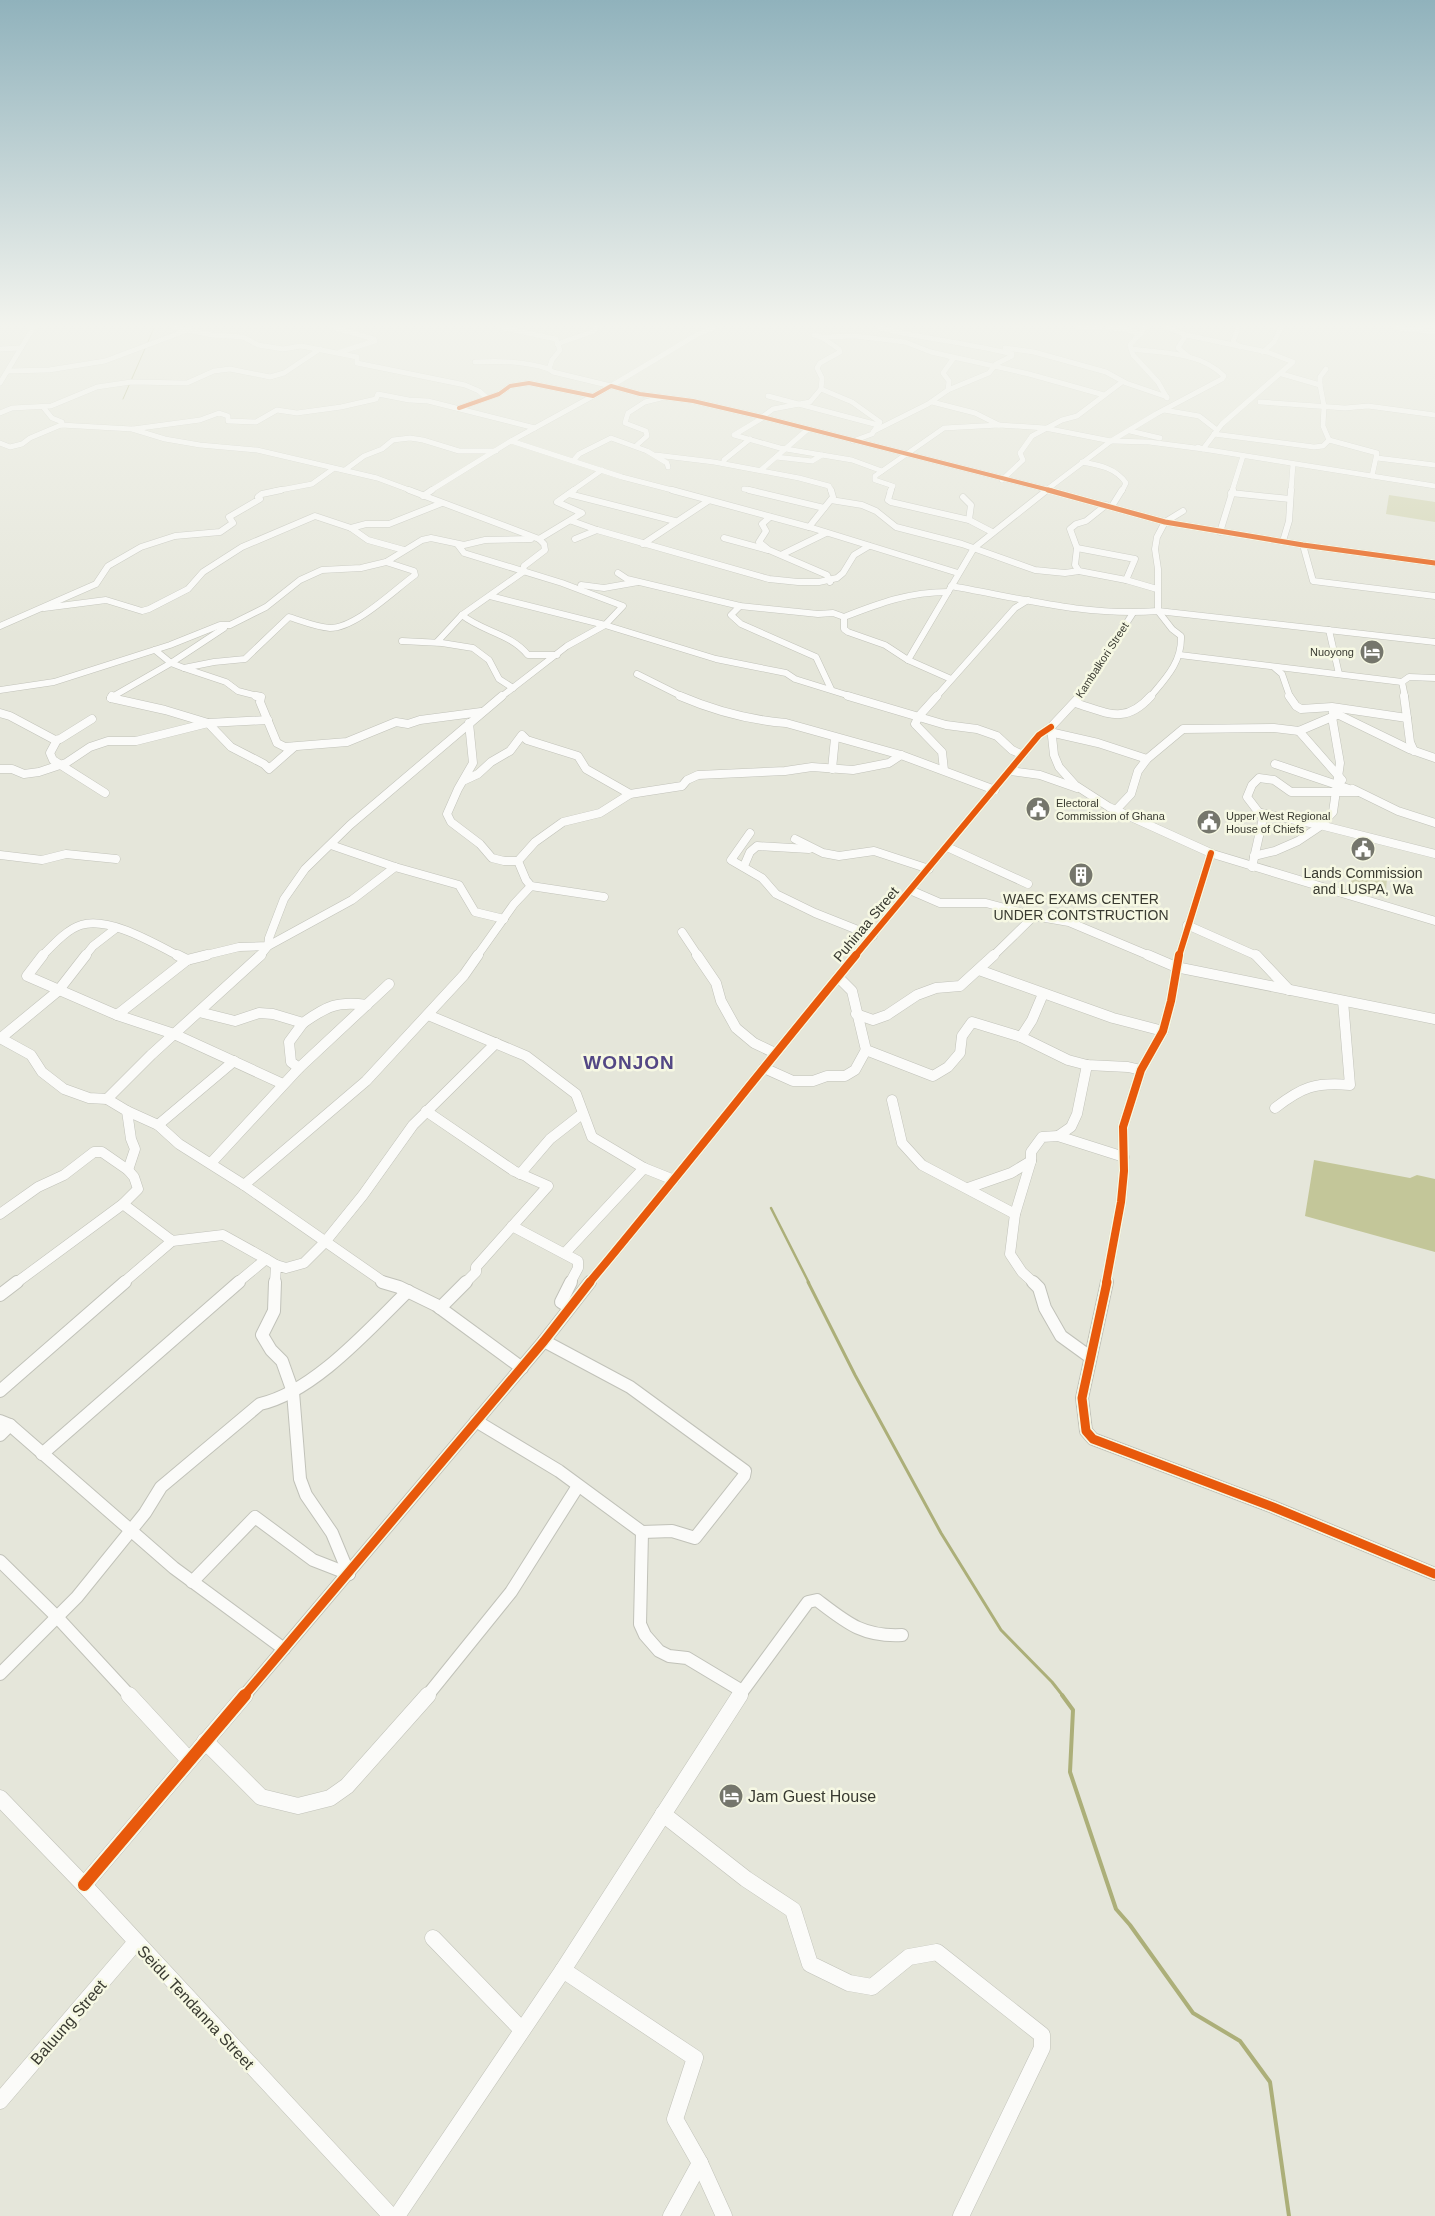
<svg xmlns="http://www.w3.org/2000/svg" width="1435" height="2216" viewBox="0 0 1435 2216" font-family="Arial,sans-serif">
	<rect width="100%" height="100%" fill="#e5e6da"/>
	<g fill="#d3d5b4">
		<polygon points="1389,495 1435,502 1435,522 1386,514"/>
		<polygon points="1356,868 1387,877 1386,892 1381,892 1353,884 1351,881 1353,871"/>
	</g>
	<polygon fill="#c3c699" points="1314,1160 1410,1178 1417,1175 1435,1179 1435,1252 1305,1216"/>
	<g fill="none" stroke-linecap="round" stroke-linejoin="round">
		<polyline stroke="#acaf79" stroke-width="1" points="123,399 154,328"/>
		<polyline stroke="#acaf79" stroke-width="2.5" points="771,1208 809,1283"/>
		<polyline stroke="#acaf79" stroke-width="3" points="808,1282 855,1375 941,1533 1001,1630 1052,1682 1063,1696"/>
		<polyline stroke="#acaf79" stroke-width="4" points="1062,1695 1073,1710 1070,1772 1116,1909 1130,1925 1193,2013 1240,2041 1270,2082 1289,2216"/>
		<defs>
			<g id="minor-far5">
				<polyline points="176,328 212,335 243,337 258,345 283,349 301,346 357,357 357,363 465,385 479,391 486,397"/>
				<polyline points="335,328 374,339 375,341 340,352"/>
				<polyline points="504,328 556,339 560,350 552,360 549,369 553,372 611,386 698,334 714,328"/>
				<path d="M880 328C924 339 969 343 1012 354V356L996 364 989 373 948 390"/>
				<polyline points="1080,328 1100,328"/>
				<polyline points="1108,328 1125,329"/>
				<polyline points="1121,328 1141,334"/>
				<polyline points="1168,328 1186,335 1178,348 1189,357"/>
				<polyline points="1238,328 1233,342 1240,347"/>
				<polyline points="1398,328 1435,332"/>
				<polyline points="1186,335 1267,352 1293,362 1222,424 1203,449 1198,447"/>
				<polyline points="821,337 855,336 905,342 931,352 1029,374 1104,395"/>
				<polyline points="557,344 594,331 596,328"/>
				<polyline points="1005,348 1034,352 1106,372 1126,383 1167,397"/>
				<polyline points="0,349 21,348"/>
				<polyline points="1131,349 1133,355 1158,382 1167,398"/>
				<polyline points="1263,352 1274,342 1281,328"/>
				<path d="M475 362C501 361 524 361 549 369"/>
				<polyline points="1326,369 1320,377 1320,385 1324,406 1323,426 1329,440"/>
				<polyline points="8,371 49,370 105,361 185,331"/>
				<polyline points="1282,374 1320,385"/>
				<polyline points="0,383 33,328"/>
				<polyline points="821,389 852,402 880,422 872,434 853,441"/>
				<polyline points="593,396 511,441 622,477 676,491"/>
				<polyline points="768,396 878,425"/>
				<polyline points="932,402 975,413 999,425"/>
				<polyline points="1260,402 1345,408 1368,406 1435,415"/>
				<polyline points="43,407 52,418 62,422 61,425"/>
				<polyline points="459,408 499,394 510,386 529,383 593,396 611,386 640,394 693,401 762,417 1053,491"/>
				<polyline points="1164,410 1199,416 1217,430"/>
				<polyline points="0,413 12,408 51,406 97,387 131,382 187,383 214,371 230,369 270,377 284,373 320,349"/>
				<polyline points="762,417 773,409 810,402 821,389 822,378 817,368 820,363 840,352 839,349 821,337 814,335"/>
				<polyline points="764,417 734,435 780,448 822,455 812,461 776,457"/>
				<polyline points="133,429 200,420 219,413 228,416 228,421 256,422 277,410 297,413 341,407 376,399 378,394 409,400 428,401 535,428"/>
				<polyline points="874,431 928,404 948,390 949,381 943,373 953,359 950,357"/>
				<polyline points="1130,431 1160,438"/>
				<polyline points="1214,434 1314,447 1323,446 1329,440"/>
				<polyline points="1329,440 1377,453 1372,476"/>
				<polyline points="0,443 10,447 22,444 30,438 61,425 132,429 165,439 200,445 257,450 377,478 412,491"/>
				<polyline points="637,445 647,436 646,431 625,423 628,413 645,402 661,398"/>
				<polyline points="656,455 714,462 799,478 829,486 831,491"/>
				<polyline points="822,455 852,460 882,471"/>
				<polyline points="1377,458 1435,465"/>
				<polyline points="573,461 579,454 611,438 647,451 667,463 668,467"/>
				<path d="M1082 462C1099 465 1116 468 1126 483L1122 491"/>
				<polyline points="724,463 724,460 750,439"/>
				<polyline points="345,470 364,456 382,449 393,440 410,438 423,440 459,451 496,451"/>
				<polyline points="761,470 808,429"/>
				<polyline points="1002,480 1023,460 1020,453 1032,436 1062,420 1077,416 1122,382"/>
				<polyline points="744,489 754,491"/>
				<polyline points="275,491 312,484 333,469"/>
				<polyline points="430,491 511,441"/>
				<polyline points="572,491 602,470"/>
				<polyline points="890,491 893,486 875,480 875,476 944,428 999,425 1045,428 1111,441 1149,442 1203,449 1435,486"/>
				<path d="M1045 491 1111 441 1156 414 1222 379 1224 376C1200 352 1163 353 1131 349L1130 345 1145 328"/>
				<polyline points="1232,491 1243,456"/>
				<polyline points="1291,491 1293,464"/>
			</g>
			<g id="minor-far4">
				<polyline points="409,490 539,539 582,513 557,502 574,490"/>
				<polyline points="672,490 809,527 958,573"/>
				<polyline points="749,490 824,508"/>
				<polyline points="891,490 888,500 891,502 969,520 992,532"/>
				<polyline points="1048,490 1165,522 1303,545 1435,563"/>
				<polyline points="1231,493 1290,499"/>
				<polyline points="569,494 675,521"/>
				<polyline points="423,496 432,490"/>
				<polyline points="963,497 971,505 969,520"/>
				<polyline points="831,500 862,505 876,511 896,527 962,544 1035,570 1065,573 1079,571"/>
				<polyline points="1106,505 1086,521 1076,524 1070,529 1077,548 1075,565 1079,571 1126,580 1157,589"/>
				<polyline points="1112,506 1122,490"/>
				<polyline points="770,517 762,524 766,531 759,542 769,550 827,575 830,582"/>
				<polyline points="572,521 597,530"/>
				<polyline points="809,527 833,497 831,490"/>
				<polyline points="351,528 366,524 389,524 442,503"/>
				<polyline points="1220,532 1233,490"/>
				<polyline points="724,538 768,550"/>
				<polyline points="575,539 597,530 769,579 798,582 819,582 837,578 843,573 854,555 869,546"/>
				<polyline points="1283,541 1289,521 1291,490"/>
				<polyline points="643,544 708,501"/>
				<polyline points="458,545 464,553 562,583 623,606 605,625 567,646 501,697"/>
				<polyline points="1303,545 1313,581 1435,596"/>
				<polyline points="1077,548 1135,559 1126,580"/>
				<polyline points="783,554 826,533"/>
				<path d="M618 573 627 579 740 606 818 614 833 613 844 617C880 603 909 592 948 592"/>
				<polyline points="581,585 604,588 638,582"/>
				<path d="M951 586C1019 598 1089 617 1158 611L1435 642"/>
				<polyline points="490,596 605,625 716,659 786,673 795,679 853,697"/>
				<polyline points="740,606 731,615 741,624 816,657 831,689"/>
				<polyline points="44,608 106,600 142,611 149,609 188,589 203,572 242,547 315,516 351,528 368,540 404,550"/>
				<path d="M462 615C483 632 510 633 528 655H557"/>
				<polyline points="844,617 844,629 848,632 885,645 908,660 951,679"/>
				<polyline points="0,626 96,584 108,566 141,547 175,536 220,532 233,523 229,517 260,499 258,497 262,494 281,490"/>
				<polyline points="1329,630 1339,674"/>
				<polyline points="402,641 442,643 473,648 489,660 499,679 513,688"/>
				<polyline points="437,642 462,615 523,572 524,566 545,550 544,544 539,539"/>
				<path d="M155 650 171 663 184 668 214 662 245 659 289 617C302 621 316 627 330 628 356 628 394 590 415 575L414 571 386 562"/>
				<polyline points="1180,655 1402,682 1409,677 1435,678"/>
				<polyline points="908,660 974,548 1047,490"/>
				<polyline points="184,668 226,682 238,691 261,697"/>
				<polyline points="1275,668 1282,674 1290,697"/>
				<polyline points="637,674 683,697"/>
				<polyline points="1402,682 1405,697"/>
				<polyline points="0,690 54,682 170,645 220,625 230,625 266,607 300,580 322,570 361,568 386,562 422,540 431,538 464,545 485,540 531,539"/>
				<polyline points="112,697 171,663 224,628"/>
				<polyline points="936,697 1015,608 1028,600"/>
				<polyline points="1079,697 1133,613"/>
				<path d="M1150 697C1166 678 1182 662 1181 636L1172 629 1158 611V569L1155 549 1157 537 1165 522 1183 511"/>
			</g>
			<g id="minor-far3">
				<polyline points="256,696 261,697 260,702 277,743 285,747 347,742 396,722 408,724 420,720 481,712"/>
				<path d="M680 696C715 711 749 720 786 723L901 755 995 790"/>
				<polyline points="848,696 946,725 977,729 997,736 1012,750 1023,755"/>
				<polyline points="937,696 919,716 915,724 942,752 944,770"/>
				<polyline points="1080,696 1051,727 1054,755 1059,767 1075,785 1109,807 1213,854 1435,921"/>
				<polyline points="1289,696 1296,706 1301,709 1332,707 1407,718 1404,696"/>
				<polyline points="111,698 165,710 208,723 231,747 264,764 269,769 294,747"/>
				<polyline points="111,698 112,696"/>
				<path d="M1075 703C1108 713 1125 725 1151 696"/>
				<polyline points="1333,712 1409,749 1435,758"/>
				<polyline points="0,713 10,716 55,740 60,739 92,719"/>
				<polyline points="1407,718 1410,742 1414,751"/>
				<polyline points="469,723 473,763 458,789 447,814 451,822 480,844 492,858 504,861 518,861"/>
				<polyline points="1299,731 1342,780"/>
				<polyline points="1054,733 1098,743 1147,759"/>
				<polyline points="57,740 50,753 53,760 105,793"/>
				<polyline points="0,769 12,769 24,774 39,772 66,763 90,747 108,741 136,741 208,723 268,720"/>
				<polyline points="832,769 835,738"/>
				<polyline points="1010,771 1040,775 1077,788"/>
				<polyline points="465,780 478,774 491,762 510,751 522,735 527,740 578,756 586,769 630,794"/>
				<polyline points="1353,789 1398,811 1435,823"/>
				<polyline points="1115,811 1131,794 1138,771 1147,759 1183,729 1274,728 1299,731 1339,714"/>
				<polyline points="1261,813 1320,825 1435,854"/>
				<polyline points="750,833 731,860 762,878 776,894 815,913 873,936"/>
				<polyline points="795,839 823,853 839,856 874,851 929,869"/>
				<polyline points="331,845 395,867 459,885 475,912 504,919"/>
				<polyline points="947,847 1028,884"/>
				<polyline points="0,855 42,860 66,854 116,859"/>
				<polyline points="1254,856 1275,851 1298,841 1319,827 1333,812 1340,763 1332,717"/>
				<polyline points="744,866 750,852 757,846 809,849"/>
				<polyline points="1252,867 1263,818 1247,797 1252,785 1259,778 1274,780 1291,792 1358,792 1275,764"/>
				<polyline points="910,890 940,903 986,903 1034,916 1069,922 1150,956"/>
				<polyline points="604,897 531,886 526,880 518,861 535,842 563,822 600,813 630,794 682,786 687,780 698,775 785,771 812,767 853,770 889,763 901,755"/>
				<polyline points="1187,925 1257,956"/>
				<polyline points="682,932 698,956"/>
				<path d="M42 956C52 946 67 929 81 925 109 916 155 944 179 956"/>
				<polyline points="85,956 93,946 115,929"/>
				<polyline points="202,956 239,947 268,946 352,900 395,867"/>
				<polyline points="260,956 268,946 269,938 284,899 305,869 350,825 502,696"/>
				<polyline points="477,956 514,904 531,886"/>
				<polyline points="855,956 1039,735 1051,727"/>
				<polyline points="993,956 1034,916"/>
				<polyline points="1179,956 1211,853"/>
			</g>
			<g id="minor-far2">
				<polyline points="43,955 27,976 117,1015 187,960"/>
				<polyline points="177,955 187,960"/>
				<polyline points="697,955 716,983 721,1001 736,1028 754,1043 775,1053"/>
				<polyline points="1148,955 1176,967 1435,1019"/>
				<polyline points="1256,955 1289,990"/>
				<polyline points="187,960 207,955"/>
				<polyline points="979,970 1113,1018 1163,1031"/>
				<polyline points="838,977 852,991 866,1050 933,1076 948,1067 960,1053 962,1036 972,1022 1021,1037 1068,1060 1087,1065 1128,1067 1141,1070"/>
				<polyline points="199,1012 235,1021 259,1013 273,1014 303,1023 289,1042 291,1062 299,1068"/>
				<polyline points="856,1014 873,1020 887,1015 917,995 936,988 960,986 994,955"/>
				<polyline points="117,1015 174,1034 283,1084"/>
				<polyline points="428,1015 526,1056 576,1094 592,1137 644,1168"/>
				<path d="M303 1023C327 1006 337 1001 367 1005"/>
				<polyline points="1021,1037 1032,1020 1043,994"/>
				<polyline points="0,1038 31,1055 42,1072 64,1089 89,1098 107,1099 127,1111 158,1125 179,1144 244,1185 385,1283"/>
				<polyline points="1,1038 58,991 86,955"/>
				<polyline points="764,1068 793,1081 813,1081 827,1076 845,1076 855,1070 866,1050"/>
				<polyline points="107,1099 151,1055 261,955"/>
				<polyline points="892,1100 902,1143 922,1165 1015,1214"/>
				<path d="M1275 1108C1302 1087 1315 1082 1350 1085L1343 1001"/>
				<polyline points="127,1111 131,1139 135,1149 128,1170"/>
				<polyline points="426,1111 514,1171 548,1186 476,1267 476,1272 465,1283"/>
				<polyline points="158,1125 234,1061"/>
				<polyline points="1058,1136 1071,1127 1077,1114 1087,1065"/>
				<polyline points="211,1163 299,1068 389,984"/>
				<polyline points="520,1174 550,1139 582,1114"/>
				<polyline points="244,1185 366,1081 464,975 478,955"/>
				<polyline points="968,1188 1011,1173 1031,1161"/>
				<polyline points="123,1204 172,1241 223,1235 266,1259"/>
				<polyline points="0,1214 38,1187 64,1175 94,1152 102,1152 128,1170 134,1177 138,1189 123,1204 16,1283"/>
				<polyline points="512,1226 578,1261 578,1268 570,1283"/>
				<polyline points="565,1253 644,1168 674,1180"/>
				<polyline points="123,1283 172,1241"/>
				<polyline points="237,1283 266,1259 276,1265"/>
				<polyline points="275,1283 276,1265 286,1268 304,1263 325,1242 363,1195 413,1125 496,1043"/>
				<path d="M589 1283C679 1175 766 1064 856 955"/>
				<polyline points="1034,1283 1022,1272 1010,1254 1015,1214 1031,1161 1031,1152 1042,1137 1058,1136 1124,1157"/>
				<polyline points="1106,1283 1121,1202 1124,1171 1123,1127 1141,1070 1163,1031 1171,1001 1179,955"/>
			</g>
			<g id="minor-far1">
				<polyline points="275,1282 274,1311 262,1335 271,1350 282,1361 293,1392 300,1479 306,1495 332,1533 349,1574"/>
				<polyline points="382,1282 399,1287 436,1305 522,1368"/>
				<polyline points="1033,1282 1039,1288 1045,1308 1061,1336 1090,1357"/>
				<polyline points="1107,1282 1082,1398 1086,1431 1093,1439 1273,1507 1435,1574"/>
				<polyline points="0,1295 17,1282"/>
				<polyline points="569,1307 561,1302 571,1282"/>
				<polyline points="440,1308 466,1282"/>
				<polyline points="544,1341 630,1387 745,1471 744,1476 695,1538 672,1531 642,1532"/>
				<polyline points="0,1391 125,1282"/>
				<polyline points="0,1421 10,1425 174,1568 284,1649"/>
				<polyline points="476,1421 559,1471 642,1532 640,1624 645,1635 659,1651 669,1656 687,1658 742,1691"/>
				<polyline points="0,1435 10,1425"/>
				<polyline points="42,1454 239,1282"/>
				<polyline points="0,1561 57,1617 130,1696"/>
				<polyline points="192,1582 255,1517 313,1560 349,1574"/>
				<path d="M0 1674 77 1597 145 1513 161 1487 260 1404C314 1392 369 1329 408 1291"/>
				<polyline points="244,1696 544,1341 590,1282"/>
				<polyline points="427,1696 511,1592 578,1486"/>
				<path d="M739 1696 808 1602 817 1600C847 1623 863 1637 902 1635"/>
			</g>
			<g id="minor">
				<polyline points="129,1695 189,1760"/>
				<polyline points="205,1741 261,1797 298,1806 330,1798 347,1786 428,1695"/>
				<polyline points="0,1798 84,1885 391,2216"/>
				<polyline points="663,1814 746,1879 793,1910 810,1964 849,1983 872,1987 909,1957 937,1952 1042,2035 1042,2048 961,2216"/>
				<polyline points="84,1885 245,1695"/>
				<polyline points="433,1938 522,2030"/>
				<polyline points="563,1970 695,2058 675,2119 700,2163 724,2216"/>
				<polyline points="0,2101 136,1942"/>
				<polyline points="397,2216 563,1970 740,1695"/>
				<polyline points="671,2216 700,2163"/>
			</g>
		</defs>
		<use href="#minor-far5" stroke="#c1c2b9" stroke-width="5.5"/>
		<use href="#minor-far4" stroke="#c1c2b9" stroke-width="7"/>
		<use href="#minor-far3" stroke="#c1c2b9" stroke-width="9"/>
		<use href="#minor-far2" stroke="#c1c2b9" stroke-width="11"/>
		<use href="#minor-far1" stroke="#c1c2b9" stroke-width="14"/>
		<use href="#minor" stroke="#c1c2b9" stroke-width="17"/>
		<use href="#minor-far5" stroke="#fbfbf9" stroke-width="5"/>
		<use href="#minor-far4" stroke="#fbfbf9" stroke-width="6"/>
		<use href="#minor-far3" stroke="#fbfbf9" stroke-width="8"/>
		<use href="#minor-far2" stroke="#fbfbf9" stroke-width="10"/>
		<use href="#minor-far1" stroke="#fbfbf9" stroke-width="12"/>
		<use href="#minor" stroke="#fbfbf9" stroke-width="16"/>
		<defs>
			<polyline id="cycleway-far5" points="459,408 499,394 510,386 529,383 593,396 611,386 640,394 693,401 762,417 1053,491"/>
			<polyline id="cycleway-far4" points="1048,490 1165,522 1303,545 1435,563"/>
			<g id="cycleway-far3">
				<polyline points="855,956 1039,735 1051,727"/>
				<polyline points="1179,956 1211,853"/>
			</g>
			<g id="cycleway-far2">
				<path d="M589 1283C679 1175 766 1064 856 955"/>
				<polyline points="1106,1283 1121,1202 1124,1171 1123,1127 1141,1070 1163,1031 1171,1001 1179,955"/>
			</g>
			<g id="cycleway-far1">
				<polyline points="1107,1282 1082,1398 1086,1431 1093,1439 1273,1507 1435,1574"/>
				<polyline points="244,1696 544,1341 590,1282"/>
			</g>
			<polyline id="cycleway" points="84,1885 245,1695"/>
		</defs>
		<use href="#cycleway-far5" stroke="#f6f8e3" stroke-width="5"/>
		<use href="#cycleway-far4" stroke="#f6f8e3" stroke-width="7"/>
		<use href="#cycleway-far3" stroke="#f6f8e3" stroke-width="9"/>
		<use href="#cycleway-far2" stroke="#f6f8e3" stroke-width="11"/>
		<use href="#cycleway-far1" stroke="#f6f8e3" stroke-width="12"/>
		<use href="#cycleway" stroke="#f6f8e3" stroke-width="15"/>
		<use href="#cycleway-far5" stroke="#e8590c" stroke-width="4"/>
		<use href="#cycleway-far4" stroke="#e8590c" stroke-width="5"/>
		<use href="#cycleway-far3" stroke="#e8590c" stroke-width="6"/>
		<use href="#cycleway-far2" stroke="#e8590c" stroke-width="8"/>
		<use href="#cycleway-far1" stroke="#e8590c" stroke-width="9"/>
		<use href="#cycleway" stroke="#e8590c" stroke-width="12"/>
	</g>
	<linearGradient id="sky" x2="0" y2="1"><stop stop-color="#90b2bc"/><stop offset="0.51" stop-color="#f3f4ee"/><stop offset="1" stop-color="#f3f4ee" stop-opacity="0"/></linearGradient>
	<rect width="1435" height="638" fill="url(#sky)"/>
	<defs>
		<symbol id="hotel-disc" viewBox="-11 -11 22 22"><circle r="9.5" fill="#75766c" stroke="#f6f8e3"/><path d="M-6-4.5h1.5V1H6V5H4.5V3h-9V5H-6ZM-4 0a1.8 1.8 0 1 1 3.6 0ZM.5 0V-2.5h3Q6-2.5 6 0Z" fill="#fff"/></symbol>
		<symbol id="civic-disc" viewBox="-11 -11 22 22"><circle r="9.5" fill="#75766c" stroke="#f6f8e3"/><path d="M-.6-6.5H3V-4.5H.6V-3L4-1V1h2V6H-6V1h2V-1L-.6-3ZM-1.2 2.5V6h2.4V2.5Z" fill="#fff"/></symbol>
		<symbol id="building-disc" viewBox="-11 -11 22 22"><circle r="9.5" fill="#75766c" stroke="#f6f8e3"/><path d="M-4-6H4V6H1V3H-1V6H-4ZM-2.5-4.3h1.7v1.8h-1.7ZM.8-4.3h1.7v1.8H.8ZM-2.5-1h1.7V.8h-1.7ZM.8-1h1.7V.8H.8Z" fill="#fff"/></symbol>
	</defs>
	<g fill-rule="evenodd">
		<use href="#hotel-disc" x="1358" y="638" width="28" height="28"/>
		<use href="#civic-disc" x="1024" y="795" width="28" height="28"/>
		<use href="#civic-disc" x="1195" y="808" width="28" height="28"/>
		<use href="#civic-disc" x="1349" y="835" width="28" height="28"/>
		<use href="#building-disc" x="1067" y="861" width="28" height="28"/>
		<use href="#hotel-disc" x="717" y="1782" width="28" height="28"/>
	</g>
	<g text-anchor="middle" stroke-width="5" stroke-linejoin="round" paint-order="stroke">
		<g font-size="11" fill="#393a31" stroke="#f6f8e3" text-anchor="start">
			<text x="1354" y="656" text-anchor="end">Nuoyong</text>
			<text x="1056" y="807">Electoral<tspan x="1056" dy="13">Commission of Ghana</tspan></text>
			<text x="1226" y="820">Upper West Regional<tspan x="1226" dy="13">House of Chiefs</tspan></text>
		</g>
		<g font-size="11" fill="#393a31" stroke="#f6f8e3">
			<text transform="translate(1102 660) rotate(-57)" y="4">Kambalkori Street</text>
		</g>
		<g font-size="14" fill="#393a31" stroke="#f6f8e3">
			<text x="1363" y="878">Lands Commission<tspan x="1363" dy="16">and LUSPA, Wa</tspan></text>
			<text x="1081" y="904">WAEC EXAMS CENTER<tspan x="1081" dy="16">UNDER CONTSTRUCTION</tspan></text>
		</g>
		<g font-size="14" fill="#393a31" stroke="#f6f8e3">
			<text transform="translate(866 924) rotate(-50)" y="5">Puhinaa Street</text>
		</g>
		<g font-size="16" fill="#393a31" stroke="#f6f8e3" text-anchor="start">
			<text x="748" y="1802">Jam Guest House</text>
		</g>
		<g font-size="16" fill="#393a31" stroke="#f6f8e3">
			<text transform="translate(196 2007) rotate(47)" y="6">Seidu Tendanna Street</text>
			<text transform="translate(68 2022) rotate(-49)" y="6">Baluung Street</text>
		</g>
		<g font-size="19" font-weight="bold" letter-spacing="1" fill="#534785" stroke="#f6f8e3">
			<text x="629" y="1069">WONJON</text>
		</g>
	</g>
</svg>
